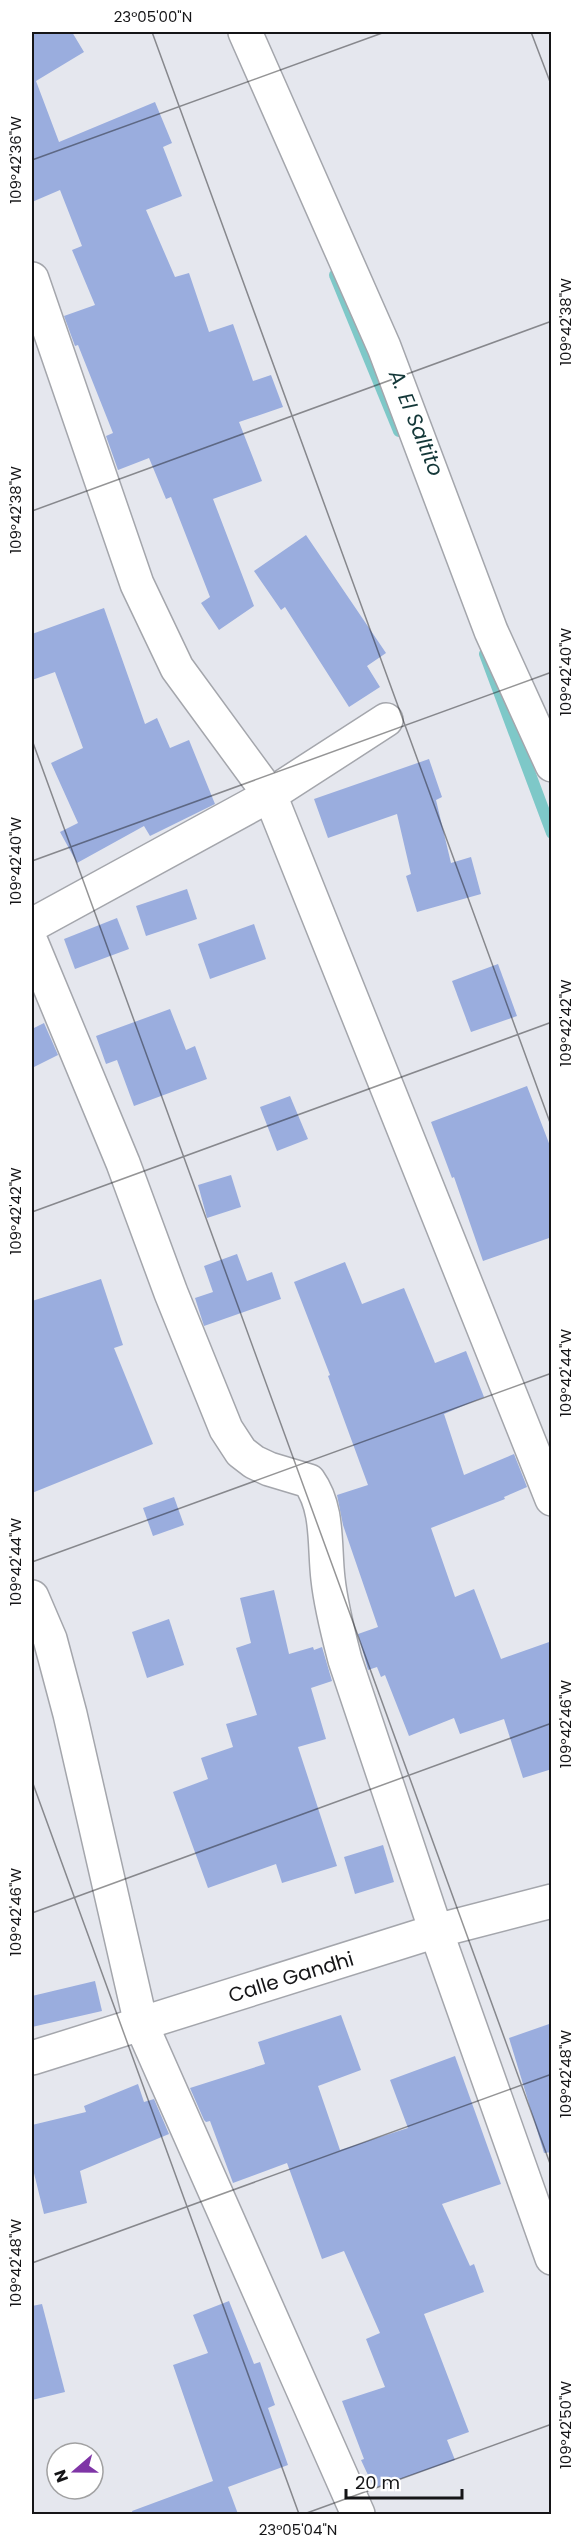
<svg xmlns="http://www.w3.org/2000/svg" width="583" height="2546" viewBox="0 0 583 2546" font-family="Poppins,sans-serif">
	<rect width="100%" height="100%" fill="#e5e7ee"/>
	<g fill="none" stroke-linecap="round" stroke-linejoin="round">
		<g stroke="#7ec8c8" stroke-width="12">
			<polyline points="335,275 399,431"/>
			<polyline points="485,654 552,833"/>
		</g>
	</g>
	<g fill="#9aadde">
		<polygon points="32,32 72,32 84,52 36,81 59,142 155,102 172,143 163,147 182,196 146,210 175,277 189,273 209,332 233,324 253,381 271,375 283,407 239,422 262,481 213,499 254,606 219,630 201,603 210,597 171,497 166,499 149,458 118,470 106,436 113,433 78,345 75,346 64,316 95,305 72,250 82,246 60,190 32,202"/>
		<polygon points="306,535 386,653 367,666 380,687 349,707 285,607 281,610 254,571"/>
		<polygon points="104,608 145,724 157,718 170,748 189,740 215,804 150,836 144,826 77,863 60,832 78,823 51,763 83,748 55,672 32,680 32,634"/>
		<polygon points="429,759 442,797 436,800 451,863 471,857 481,894 417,912 406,876 411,874 397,814 328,838 314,799"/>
		<polygon points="187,889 197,919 146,936 136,906"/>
		<polygon points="117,918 129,949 75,969 64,939"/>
		<polygon points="254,924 266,959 210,979 198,944"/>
		<polygon points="498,964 517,1016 471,1032 452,981"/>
		<polygon points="170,1009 186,1050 195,1046 207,1079 134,1106 117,1060 106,1064 96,1036"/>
		<polygon points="44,1023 58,1055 32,1068 32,1029"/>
		<polygon points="527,1086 552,1151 552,1237 483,1261 454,1177 452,1178 431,1122"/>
		<polygon points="290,1096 308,1139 277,1151 260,1107"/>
		<polygon points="231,1175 241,1207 207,1218 198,1185"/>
		<polygon points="237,1254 247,1281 272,1272 281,1299 204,1326 195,1298 213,1292 204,1266"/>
		<polygon points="345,1262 362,1304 404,1288 435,1363 466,1351 484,1397 444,1414 464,1475 514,1454 527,1487 504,1497 505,1499 431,1528 455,1597 474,1589 501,1659 552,1641 552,1769 523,1778 504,1719 460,1734 454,1718 409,1736 385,1675 381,1677 377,1667 368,1670 358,1634 378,1627 343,1525 337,1495 368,1485 328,1376 330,1375 294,1282"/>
		<polygon points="101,1279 123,1345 114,1348 153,1444 32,1493 32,1301"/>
		<polygon points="174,1497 184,1525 153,1536 143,1508"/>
		<polygon points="274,1590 289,1654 313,1647 314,1650 322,1647 332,1681 311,1688 326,1739 298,1747 337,1866 282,1883 276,1864 208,1888 173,1792 208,1779 201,1758 233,1747 226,1724 257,1715 236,1648 251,1643 240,1598"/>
		<polygon points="169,1619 184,1665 147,1678 132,1632"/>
		<polygon points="383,1845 394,1882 355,1894 344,1857"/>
		<polygon points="95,1981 102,2011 32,2027 32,1996"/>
		<polygon points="341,2015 361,2070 318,2086 340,2150 408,2128 390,2080 455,2056 501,2184 442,2204 470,2266 474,2264 484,2292 424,2314 469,2432 447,2440 455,2460 374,2488 361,2460 364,2459 342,2401 385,2387 366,2339 380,2333 344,2251 322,2259 287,2163 233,2183 210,2121 206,2122 204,2120 190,2088 265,2064 258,2042"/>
		<polygon points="552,2023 552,2152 544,2153 509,2038"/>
		<polygon points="138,2084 144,2102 154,2099 169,2134 80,2171 87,2203 44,2214 32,2165 32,2125 86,2112 84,2106"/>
		<polygon points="229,2301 254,2364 260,2362 275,2405 268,2408 288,2465 228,2487 238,2514 133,2514 132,2511 213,2481 173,2365 208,2353 193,2315"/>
		<polygon points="42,2304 65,2392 32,2400 32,2306"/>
	</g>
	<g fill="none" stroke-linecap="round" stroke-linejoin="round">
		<defs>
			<g id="street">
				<polyline points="245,32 384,347 491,631 552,765"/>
				<polyline points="32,279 137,584 177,668 270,795 386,720"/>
				<polyline points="32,925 270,795 552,1499"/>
				<path d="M32 944 123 1163 171 1293 226 1429 241 1452 254 1462 269 1469 309 1481C329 1509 324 1546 328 1579 331 1607 338 1633 345 1660L436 1931 552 2258"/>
				<polyline points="32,1597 50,1639 70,1714 141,2024 358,2514"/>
			</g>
			<polyline id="secondary" points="32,2058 436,1931 552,1901"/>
		</defs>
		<use href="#street" stroke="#a4a6ac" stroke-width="36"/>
		<use href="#secondary" stroke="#a4a6ac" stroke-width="36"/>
		<use href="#street" stroke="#fff" stroke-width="33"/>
		<use href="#secondary" stroke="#fff" stroke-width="33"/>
	</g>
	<path fill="none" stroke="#151517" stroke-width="1.5" stroke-opacity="0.45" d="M152 32 552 1128M531 32 552 87M32 160 385 32M32 511 552 321M32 740 552 2169M32 861 552 672M32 1212 552 1022M32 1562 552 1373M32 1781 299 2514M32 1913 552 1723M32 2263 552 2074M304 2514 552 2424"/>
	<g text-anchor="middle" stroke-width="4.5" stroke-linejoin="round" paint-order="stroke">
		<g font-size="20" fill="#151517" stroke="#fff">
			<text transform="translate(291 1977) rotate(-17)" y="7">Calle Gandhi</text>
		</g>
		<g font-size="21" font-style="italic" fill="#133738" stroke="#fff">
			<text transform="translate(416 423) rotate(68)" y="7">A. El Saltito</text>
		</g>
	</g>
	<rect width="583" height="2546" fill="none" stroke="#ffffff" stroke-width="66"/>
	<g transform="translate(75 2471) rotate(250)"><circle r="28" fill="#ffffff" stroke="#a1a1a2" stroke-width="1.5"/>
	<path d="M0-4.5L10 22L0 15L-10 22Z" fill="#7f35a6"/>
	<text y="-9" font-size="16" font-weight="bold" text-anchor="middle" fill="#151517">N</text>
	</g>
	<path d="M346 2489v9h116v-9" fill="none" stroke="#151517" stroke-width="3"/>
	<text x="355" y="2489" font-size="18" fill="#151517" stroke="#ffffff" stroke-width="4.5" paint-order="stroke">20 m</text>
	<rect x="33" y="33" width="517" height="2480" fill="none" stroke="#151517" stroke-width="2"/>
	<g font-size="15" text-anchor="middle" fill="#151517">
		<text x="153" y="22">23°05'00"N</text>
		<text transform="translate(16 160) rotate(-90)" y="5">109°42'36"W</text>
		<text transform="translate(566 322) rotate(-90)" y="5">109°42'38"W</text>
		<text transform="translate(16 510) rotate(-90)" y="5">109°42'38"W</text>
		<text transform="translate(566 672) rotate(-90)" y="5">109°42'40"W</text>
		<text transform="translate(16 861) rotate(-90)" y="5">109°42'40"W</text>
		<text transform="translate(566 1023) rotate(-90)" y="5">109°42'42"W</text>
		<text transform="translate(16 1211) rotate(-90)" y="5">109°42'42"W</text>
		<text transform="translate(566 1373) rotate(-90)" y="5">109°42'44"W</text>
		<text transform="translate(16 1562) rotate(-90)" y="5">109°42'44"W</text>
		<text transform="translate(566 1724) rotate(-90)" y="5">109°42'46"W</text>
		<text transform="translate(16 1912) rotate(-90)" y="5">109°42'46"W</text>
		<text transform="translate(566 2074) rotate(-90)" y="5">109°42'48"W</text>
		<text transform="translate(16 2263) rotate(-90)" y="5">109°42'48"W</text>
		<text transform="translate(566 2425) rotate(-90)" y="5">109°42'50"W</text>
		<text x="298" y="2535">23°05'04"N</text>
	</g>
</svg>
